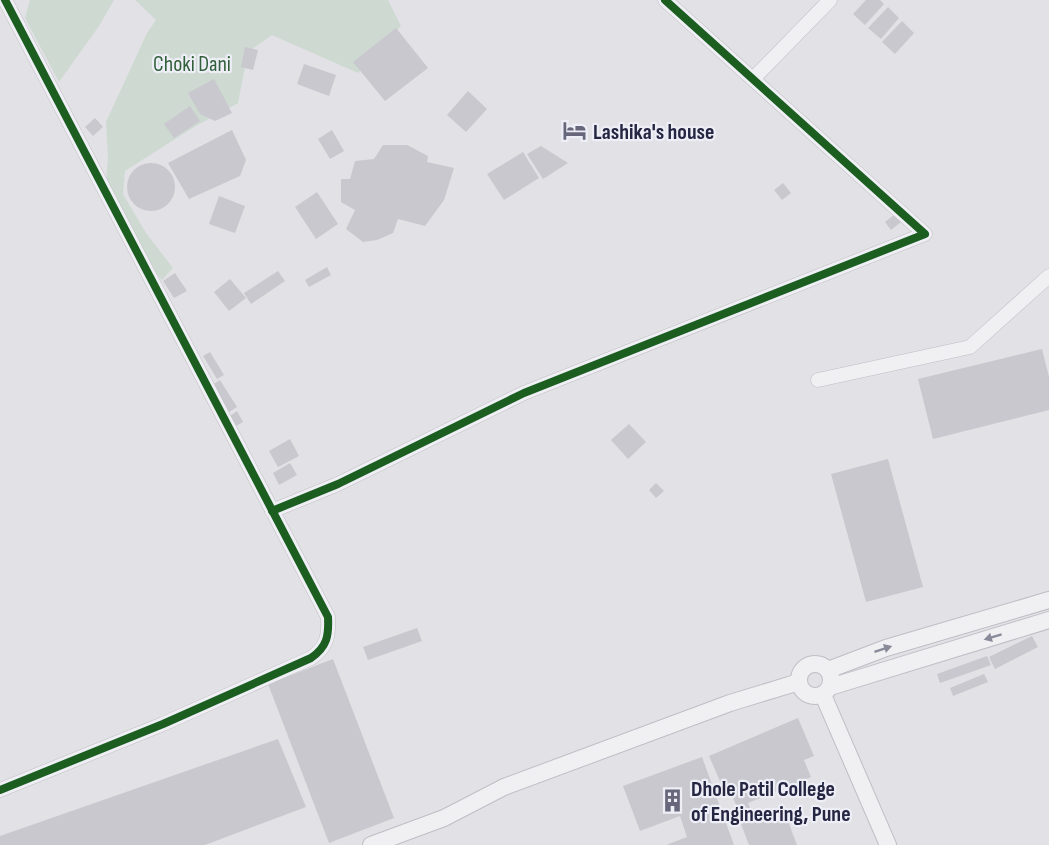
<svg xmlns="http://www.w3.org/2000/svg" width="1049" height="845" viewBox="0 0 1049 845" font-family="'Sofia Sans Condensed',sans-serif">
	<rect width="100%" height="100%" fill="#e1e1e6"/>
	<g fill="#cedad1">
		<polygon points="30,0 114,0 99,26 59,82 25,18"/>
		<polygon points="135,0 388,0 401,26 358,73 272,35 248,52 238,103 194,127 125,171 123,194 146,233 173,268 162,280 144,259 106,183 108,158 106,122 147,33 156,20"/>
	</g>
	<g fill="#c8c8ce">
		<polygon points="866,0 880,0 884,4 865,25 853,14"/>
		<polygon points="888,7 899,18 881,39 868,28"/>
		<polygon points="902,21 914,33 895,54 882,42"/>
		<polygon points="396,28 428,68 385,101 353,62"/>
		<polygon points="245,47 258,50 253,70 241,67"/>
		<polygon points="304,64 336,75 329,96 297,84"/>
		<polygon points="214,79 232,113 215,121 200,114 188,93"/>
		<polygon points="468,91 487,109 466,132 447,115"/>
		<polygon points="190,106 200,121 174,138 164,124"/>
		<polygon points="95,118 103,127 93,136 85,127"/>
		<polygon points="232,130 246,160 240,176 189,199 168,163"/>
		<polygon points="332,130 344,151 330,159 318,139"/>
		<polygon points="383,145 407,145 428,156 427,162 454,168 444,200 425,226 398,219 393,233 377,240 363,242 346,229 355,210 341,202 341,179 350,179 355,161 374,159"/>
		<polygon points="541,146 568,163 543,179 527,154"/>
		<polygon points="523,152 539,178 504,200 487,174"/>
		<circle cx="151" cy="187" r="24"/>
		<polygon points="783,183 791,193 782,200 774,190"/>
		<polygon points="317,192 338,224 316,239 295,207"/>
		<polygon points="219,196 245,206 235,233 209,224"/>
		<polygon points="895,214 901,222 891,230 885,222"/>
		<polygon points="327,267 331,275 309,287 305,280"/>
		<polygon points="278,271 285,281 251,304 244,293"/>
		<polygon points="175,273 187,291 174,298 163,281"/>
		<polygon points="230,279 246,298 229,311 214,292"/>
		<polygon points="1042,349 1049,377 1049,410 933,439 918,379"/>
		<polygon points="210,352 224,375 217,379 203,356"/>
		<polygon points="220,380 237,407 229,412 212,385"/>
		<polygon points="237,411 243,422 236,426 230,416"/>
		<polygon points="629,424 646,442 628,459 611,440"/>
		<polygon points="290,439 299,456 278,467 269,451"/>
		<polygon points="888,459 923,587 866,602 831,474"/>
		<polygon points="290,463 297,475 279,485 273,473"/>
		<polygon points="656,483 664,491 656,498 649,490"/>
		<polygon points="417,628 422,641 368,660 363,647"/>
		<polygon points="1032,636 1038,647 995,669 989,657"/>
		<polygon points="987,656 991,665 940,683 937,674"/>
		<polygon points="333,659 394,818 329,843 268,684"/>
		<polygon points="984,674 988,682 953,696 950,688"/>
		<polygon points="798,718 814,756 804,760 811,777 748,803 754,817 743,821 728,786 723,788 709,756"/>
		<polygon points="278,739 306,807 205,845 0,845 0,836"/>
		<polygon points="702,757 734,845 666,845 687,837 680,816 640,831 623,786"/>
		<polygon points="783,808 797,845 749,845 741,824"/>
	</g>
	<g fill="none" stroke-linecap="round" stroke-linejoin="round">
		<defs>
			<g id="minor">
				<polyline points="753,79 830,0"/>
				<polyline points="818,380 970,347 1049,276"/>
				<polyline points="272,511 338,484 524,393 925,234 665,0"/>
				<path d="M0 790 163 724 311 658C327 647 329 636 328 617L5 0"/>
			</g>
			<g id="tertiary">
				<circle cx="815" cy="680" r="16"/>
				<polyline points="828,670 886,648 1049,600"/>
				<polyline points="830,687 1049,620"/>
				<polyline points="823,695 888,845"/>
				<polyline points="371,845 444,818 504,787 730,703 799,682"/>
			</g>
		</defs>
		<use href="#minor" stroke="#bebec4" stroke-width="15"/>
		<use href="#tertiary" stroke="#bebec4" stroke-width="18"/>
		<use href="#minor" stroke="#f0f0f3" stroke-width="14"/>
		<use href="#tertiary" stroke="#f0f0f3" stroke-width="16"/>
		<defs>
			<g id="cycleway">
				<polyline points="272,511 338,484 524,393 925,234 665,0"/>
				<path d="M0 790 163 724 311 658C327 647 329 636 328 617L5 0"/>
			</g>
		</defs>
		<use href="#cycleway" stroke="#eeeef7" stroke-width="11"/>
		<use href="#cycleway" stroke="#1b5e20" stroke-width="8"/>
	</g>
	<defs><path id="oneway-solid" d="M-6-.8H1V-3.2L6.5 0L1 3.2V.8H-6Z" transform="scale(1.5)"/></defs>
	<g fill="#8a8b9a">
		<use href="#oneway-solid" transform="translate(993 637) rotate(163)"/>
		<use href="#oneway-solid" transform="translate(883 649) rotate(-18)"/>
	</g>
	<defs>
		<symbol id="hotel-bare" viewBox="-9 -9 18 18"><path d="M-6-4.5h1.5V1H6V5H4.5V3h-9V5H-6ZM-4 0a1.8 1.8 0 1 1 3.6 0ZM.5 0V-2.5h3Q6-2.5 6 0Z" fill="#67677b" stroke="#eeeef7" stroke-width="2.5" paint-order="stroke"/></symbol>
		<symbol id="building-bare" viewBox="-9 -9 18 18"><path d="M-4-6H4V6H1V3H-1V6H-4ZM-2.5-4.3h1.7v1.8h-1.7ZM.8-4.3h1.7v1.8H.8ZM-2.5-1h1.7V.8h-1.7ZM.8-1h1.7V.8H.8Z" fill="#67677b" stroke="#eeeef7" stroke-width="2.5" paint-order="stroke"/></symbol>
	</defs>
	<g fill-rule="evenodd">
		<use href="#hotel-bare" x="558" y="114" width="33" height="33"/>
		<use href="#building-bare" x="656" y="784" width="33" height="33"/>
	</g>
	<g text-anchor="middle" stroke-width="4.5" stroke-linejoin="round" paint-order="stroke">
		<g font-size="22" fill="#315f39" stroke="#eeeef7">
			<text x="192" y="71">Choki Dani</text>
		</g>
		<g font-size="22" font-weight="bold" fill="#252642" stroke="#eeeef7" text-anchor="start">
			<text x="593" y="139">Lashika's house</text>
			<text x="691" y="796">Dhole Patil College<tspan x="691" dy="25">of Engineering, Pune</tspan></text>
		</g>
	</g>
</svg>
